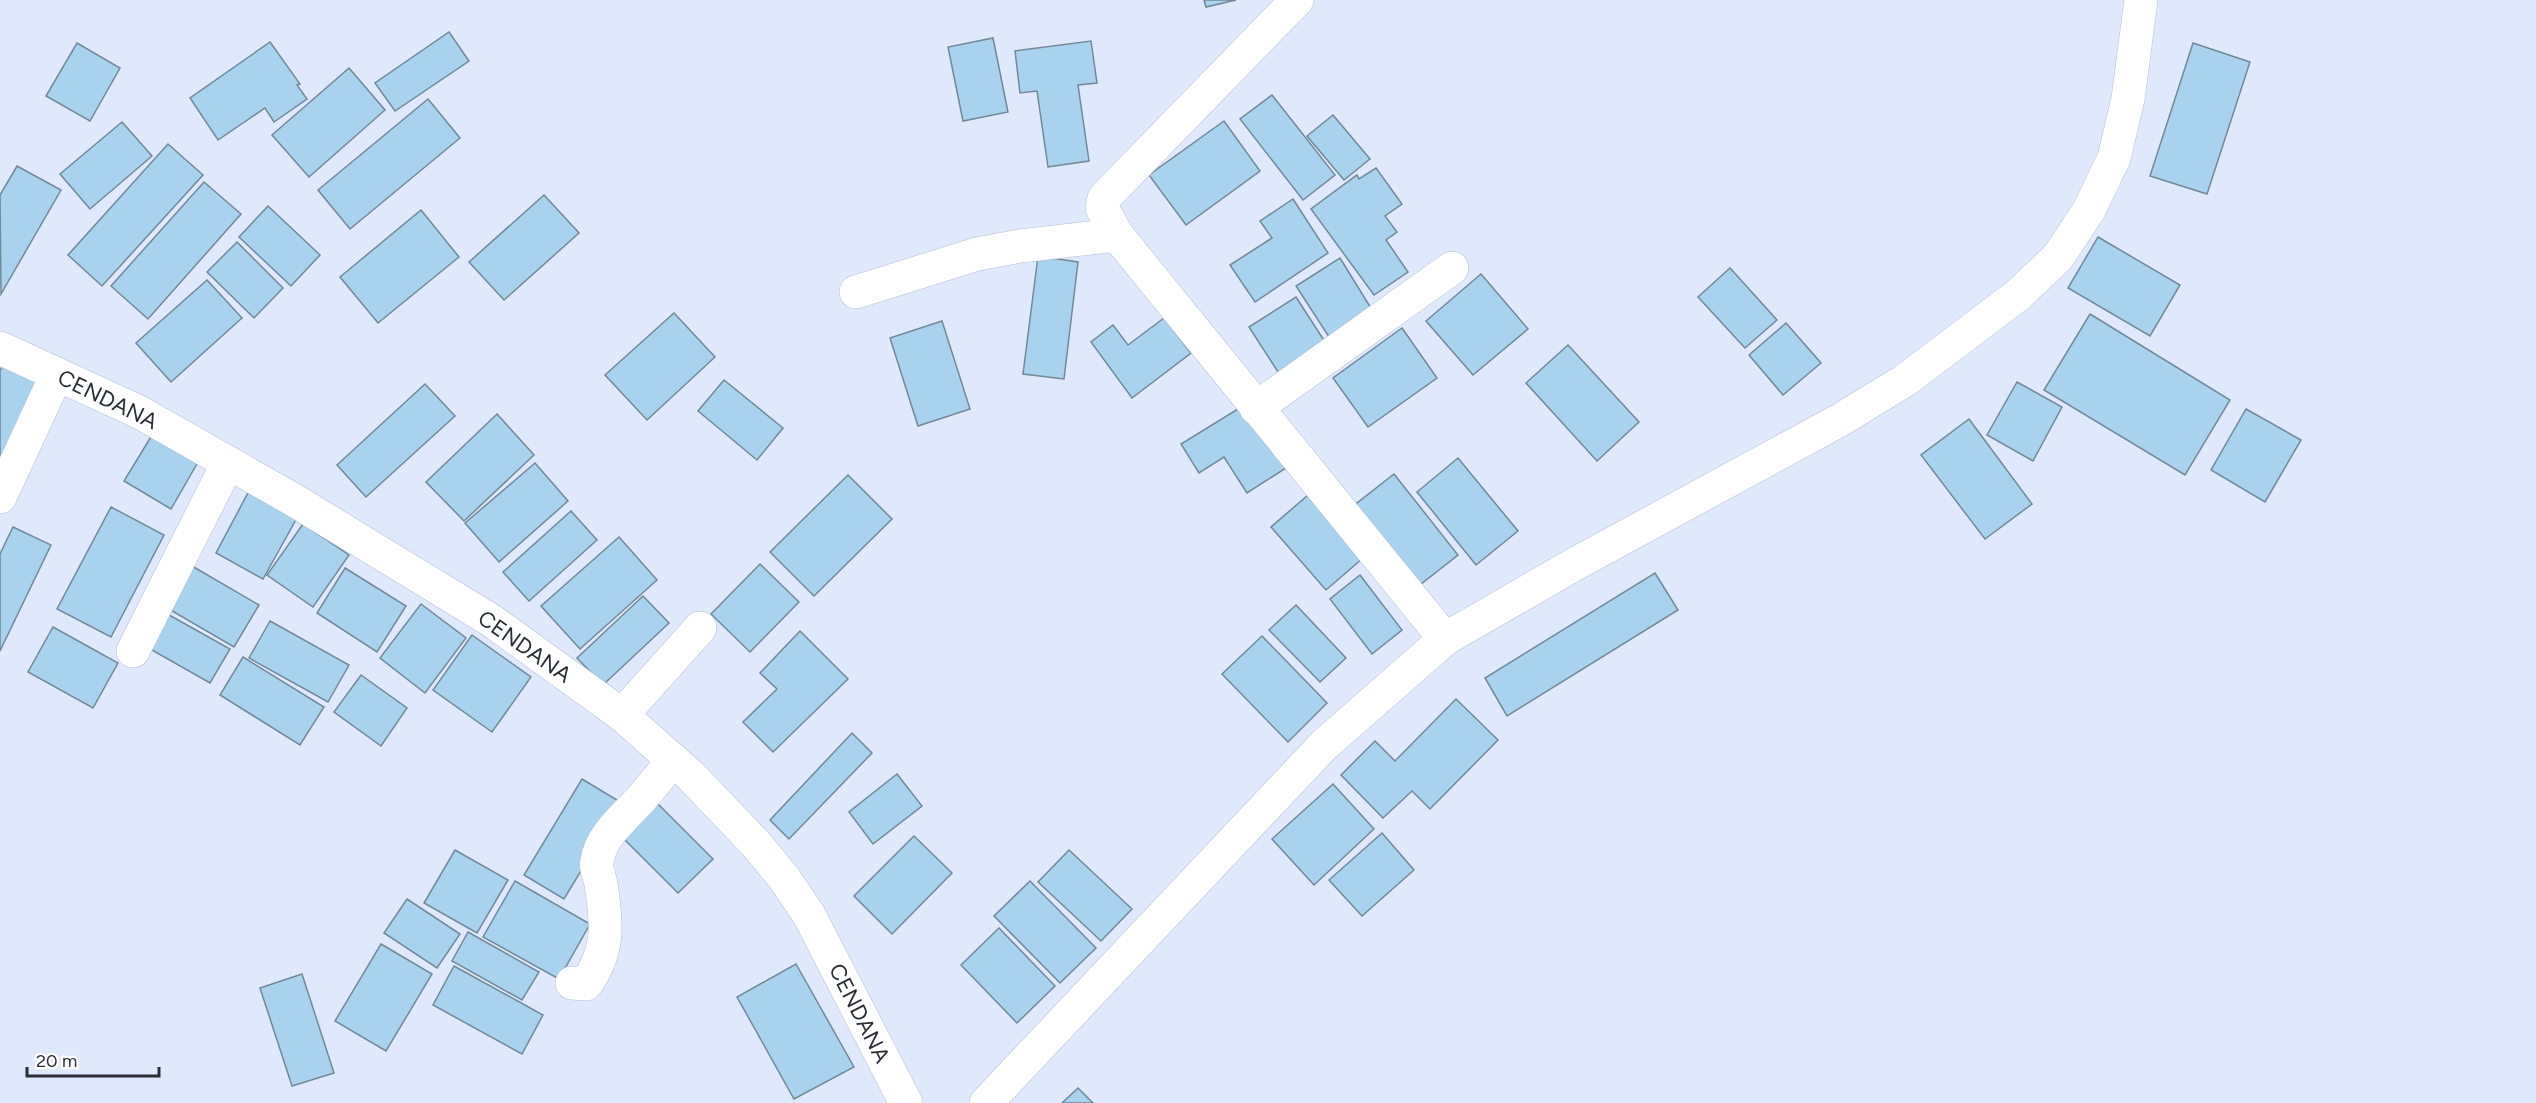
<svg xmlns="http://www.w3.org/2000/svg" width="2536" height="1103" viewBox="0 0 2536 1103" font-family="Figtree,sans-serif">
	<rect width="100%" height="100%" fill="#e0e8fc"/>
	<g fill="#a8d2ee" stroke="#728997" stroke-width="1.5">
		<polygon points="1204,0 1236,0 1206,7"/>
		<polygon points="449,32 469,61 395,111 375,83"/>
		<polygon points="993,38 1008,112 963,121 948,47"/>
		<polygon points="1091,41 1097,83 1078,85 1089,161 1048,167 1037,91 1020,93 1015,51"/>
		<polygon points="270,42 300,84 297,85 307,99 274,122 265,108 218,140 190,98"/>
		<polygon points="77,43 120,68 90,121 46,96"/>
		<polygon points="2193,43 2250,62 2207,194 2150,176"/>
		<polygon points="349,68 385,110 309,177 272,135"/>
		<polygon points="1272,95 1335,175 1303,200 1240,119"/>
		<polygon points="428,99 460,138 350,229 318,190"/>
		<polygon points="1333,115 1370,159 1344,180 1307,136"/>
		<polygon points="1224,121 1260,171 1186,225 1149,175"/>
		<polygon points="122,122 152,156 90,209 60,174"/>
		<polygon points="168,144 203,175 102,286 68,255"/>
		<polygon points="17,166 61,190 1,294 0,195"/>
		<polygon points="1376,168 1402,204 1385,216 1397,232 1386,240 1408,272 1374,295 1311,209 1357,175 1359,179"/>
		<polygon points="204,182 241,214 148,319 111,286"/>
		<polygon points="544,195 579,233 504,300 469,262"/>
		<polygon points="1293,199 1328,253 1255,302 1230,265 1272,238 1260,221"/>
		<polygon points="268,206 320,255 291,286 239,237"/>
		<polygon points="421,210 459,257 378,323 340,277"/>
		<polygon points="2098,237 2180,285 2150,336 2068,288"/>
		<polygon points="237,242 283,288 254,318 207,272"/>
		<polygon points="1038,256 1078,262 1064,379 1023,374"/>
		<polygon points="1340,258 1374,313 1331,340 1296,286"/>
		<polygon points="1730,268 1777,320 1745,348 1698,297"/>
		<polygon points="1481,274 1528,329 1473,375 1426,321"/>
		<polygon points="207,280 242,318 171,382 136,343"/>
		<polygon points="1296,297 1327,345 1280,375 1249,327"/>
		<polygon points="674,313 715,357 647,420 605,375"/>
		<polygon points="2090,314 2230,400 2185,475 2044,390"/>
		<polygon points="1164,318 1191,353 1132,398 1091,342 1113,325 1128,345"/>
		<polygon points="942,321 970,409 918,426 890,338"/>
		<polygon points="1786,323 1821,363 1783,395 1749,355"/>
		<polygon points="1402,328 1437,378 1368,427 1333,378"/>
		<polygon points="1568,345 1639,422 1597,461 1526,383"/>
		<polygon points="5,361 45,381 0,468 0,371"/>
		<polygon points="724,380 783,428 757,460 698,411"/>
		<polygon points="2017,382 2062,407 2033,461 1987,435"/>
		<polygon points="425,384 455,416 366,497 337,465"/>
		<polygon points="1246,404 1286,468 1247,493 1224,457 1199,473 1181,444"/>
		<polygon points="2246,409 2301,440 2265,502 2211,470"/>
		<polygon points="497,414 534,455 464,521 426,482"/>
		<polygon points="1969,419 2032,504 1985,539 1921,455"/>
		<polygon points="152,435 198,462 171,509 124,481"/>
		<polygon points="1458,458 1518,531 1476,565 1417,492"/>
		<polygon points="535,463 568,501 499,562 465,523"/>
		<polygon points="1394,474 1458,555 1416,588 1352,507"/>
		<polygon points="848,475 892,519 814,596 770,552"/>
		<polygon points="250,489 298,516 263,579 216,553"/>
		<polygon points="1308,495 1363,558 1326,590 1271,527"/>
		<polygon points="111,507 164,535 111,637 57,609"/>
		<polygon points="571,511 597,540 529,601 503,572"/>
		<polygon points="303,524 349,555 313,607 267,575"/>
		<polygon points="13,527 51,545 0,651 0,554"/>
		<polygon points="619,537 657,580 580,649 541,606"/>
		<polygon points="760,564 799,602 750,652 711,614"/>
		<polygon points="192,566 259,605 234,647 167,608"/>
		<polygon points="345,568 406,606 377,652 317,613"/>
		<polygon points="1655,573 1678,610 1507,716 1485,678"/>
		<polygon points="1360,575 1402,630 1372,654 1330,599"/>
		<polygon points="643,596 669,623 603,685 577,658"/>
		<polygon points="421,604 466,638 425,693 380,658"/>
		<polygon points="1296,605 1346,658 1320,682 1269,630"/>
		<polygon points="162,611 230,649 210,683 143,645"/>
		<polygon points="270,621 349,665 328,702 249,658"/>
		<polygon points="53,627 118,663 93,708 28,672"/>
		<polygon points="800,631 848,679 773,752 743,722 777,689 760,673"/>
		<polygon points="472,635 531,677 492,732 433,690"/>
		<polygon points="1262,636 1327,703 1288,742 1222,674"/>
		<polygon points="243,657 324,707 300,745 220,695"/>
		<polygon points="361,675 407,708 381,746 334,712"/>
		<polygon points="1456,699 1498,740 1430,809 1412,791 1383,818 1341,775 1375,741 1395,761"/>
		<polygon points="852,733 872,753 789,839 770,820"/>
		<polygon points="897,774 922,806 873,844 849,812"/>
		<polygon points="582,779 622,803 564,899 524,875"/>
		<polygon points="1333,784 1374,829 1314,885 1272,839"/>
		<polygon points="652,798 713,859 678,893 617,832"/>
		<polygon points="1382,833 1414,870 1362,916 1329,880"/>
		<polygon points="914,836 952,873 892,934 854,896"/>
		<polygon points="455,850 508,880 477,933 424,903"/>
		<polygon points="1069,850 1132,909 1101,941 1038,882"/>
		<polygon points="515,881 590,924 559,979 483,937"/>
		<polygon points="1030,881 1096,948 1060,983 994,916"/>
		<polygon points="407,899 460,934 437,968 384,933"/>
		<polygon points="999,928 1055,986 1017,1023 961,965"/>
		<polygon points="468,932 539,972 522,1000 452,961"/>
		<polygon points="381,944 432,974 386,1051 335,1021"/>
		<polygon points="796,964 854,1067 794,1099 737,997"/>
		<polygon points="454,966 543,1015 522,1054 433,1005"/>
		<polygon points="302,974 334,1073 292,1086 260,988"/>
		<polygon points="1078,1088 1093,1103 1062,1103"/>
	</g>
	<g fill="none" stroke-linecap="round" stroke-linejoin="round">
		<defs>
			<g id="minor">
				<polyline points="1297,0 1104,198 1102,208 1117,235 1445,639"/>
				<polyline points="856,292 977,254 1020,246 1117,235"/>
				<polyline points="0,348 139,412 292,499 492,621 622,715 691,776 756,844 784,878 809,915 906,1103"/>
				<polyline points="1256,408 1452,268"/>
				<polyline points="0,497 57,374"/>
				<polyline points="133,651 228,463"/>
				<polyline points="622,715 700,628"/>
				<path d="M572 983 586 984C610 950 607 923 601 884 600 877 595 868 597 861 601 835 625 817 641 799 652 786 663 773 673 760"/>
				<polyline points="986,1103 1324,745 1445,639 1575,564 1840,420 1904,381 2018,295 2058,257 2089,210 2114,158 2128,99 2141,0"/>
			</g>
		</defs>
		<use href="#minor" stroke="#b4bed5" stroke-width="34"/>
		<use href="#minor" stroke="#fff" stroke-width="33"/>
	</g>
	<g text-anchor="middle" stroke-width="4.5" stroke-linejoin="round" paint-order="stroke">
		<g font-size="22" fill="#2a2d36" stroke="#fff">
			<text transform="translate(108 399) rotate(26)" y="8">CENDANA</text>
			<text transform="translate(525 646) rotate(35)" y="8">CENDANA</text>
			<text transform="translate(860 1013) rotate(63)" y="8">CENDANA</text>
		</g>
	</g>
	<path d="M27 1067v9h132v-9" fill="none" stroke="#2a2d36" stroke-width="3"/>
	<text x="36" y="1067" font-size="18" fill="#2a2d36" stroke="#ffffff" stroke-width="4.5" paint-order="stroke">20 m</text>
</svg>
